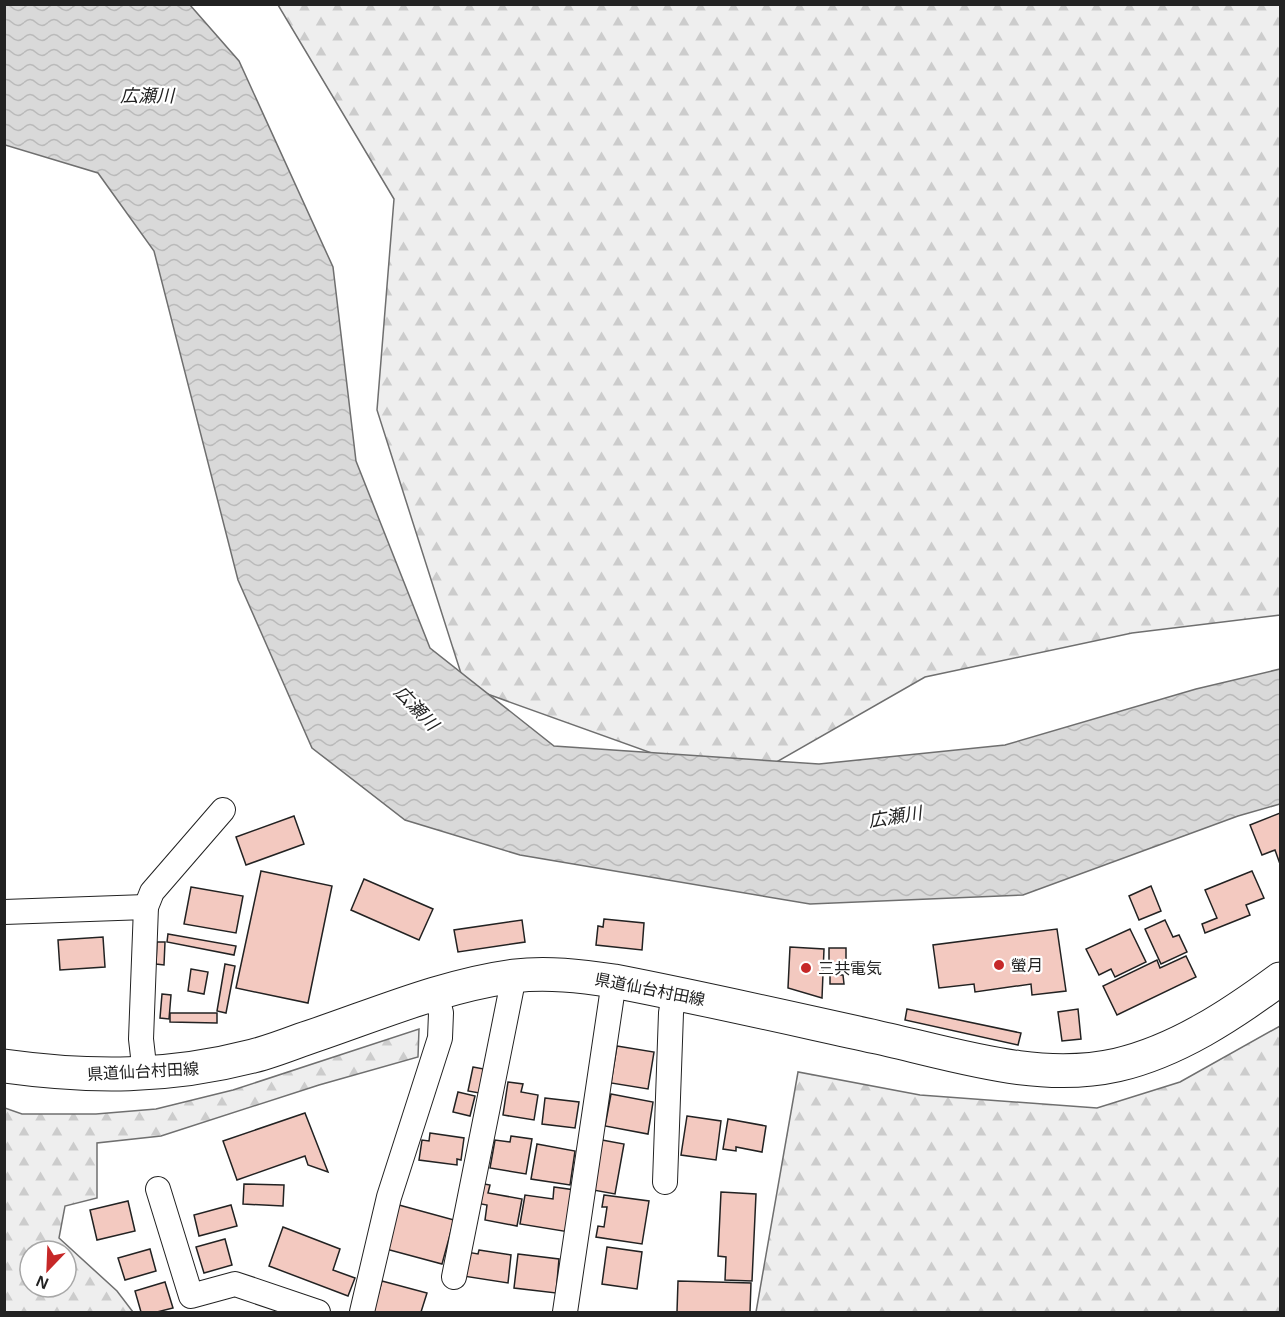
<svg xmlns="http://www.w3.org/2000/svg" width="1285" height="1317" viewBox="0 0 1285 1317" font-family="Arial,'Noto Sans JP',sans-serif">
	<defs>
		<pattern id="forest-firs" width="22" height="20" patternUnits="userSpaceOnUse" patternTransform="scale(1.5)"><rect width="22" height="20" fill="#eee"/><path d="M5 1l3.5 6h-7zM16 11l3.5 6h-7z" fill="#ccc"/></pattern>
		<pattern id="water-waves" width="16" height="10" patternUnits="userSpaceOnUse" patternTransform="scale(1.5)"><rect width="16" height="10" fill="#d9d9d9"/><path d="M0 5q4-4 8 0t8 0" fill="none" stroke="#bababa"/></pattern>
	</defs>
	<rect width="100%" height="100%" fill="#fff"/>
	<g fill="url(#forest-firs)" stroke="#6f6f6f" stroke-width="1.5" fill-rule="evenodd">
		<polygon points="278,5 1280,5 1280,615 1132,633 925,677 738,784 465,686 377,410 394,199"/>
		<polygon points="1280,1026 1280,1312 756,1312 798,1072 920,1095 1097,1108 1180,1082"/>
		<path d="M419 1029 418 1057 319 1085 161 1136 97 1143V1198L65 1206 59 1238 117 1291 133 1312H5V1108L22 1114H96L156 1109 233 1090ZM30 1251H66V1287H30Z"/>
	</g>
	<polygon fill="url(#water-waves)" stroke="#6f6f6f" stroke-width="1.5" points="4,5 190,5 239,61 333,267 356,461 430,648 554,746 819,764 1005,745 1196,689 1280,669 1280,804 1238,816 1023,895 810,904 520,855 405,820 312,748 238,580 154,251 98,173 5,145"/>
	<g fill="#f3c9c0" stroke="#222" stroke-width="1.5">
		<polygon points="1280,813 1280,864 1275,850 1262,855 1250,825"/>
		<polygon points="294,816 304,844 246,865 236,837"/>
		<polygon points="261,871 332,886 308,1003 236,988"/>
		<polygon points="1252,871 1264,898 1246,905 1250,915 1205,933 1202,924 1217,918 1205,890"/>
		<polygon points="364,879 433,909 419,940 351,910"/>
		<polygon points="1151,886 1161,911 1139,920 1129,896"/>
		<polygon points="191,887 243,896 236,933 184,924"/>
		<polygon points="604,919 644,923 642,950 596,945 598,926 603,927"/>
		<polygon points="522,920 525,942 458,952 454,930"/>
		<polygon points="1165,920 1173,937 1179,935 1187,952 1161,964 1145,929"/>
		<polygon points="1057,929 1066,991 1032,995 1031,984 975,992 974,984 939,988 933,945"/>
		<polygon points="1130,929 1146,962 1115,977 1111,969 1099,975 1086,949"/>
		<polygon points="168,934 236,946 234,955 167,942"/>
		<polygon points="103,937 105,967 60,970 58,940"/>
		<polygon points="157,942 165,942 164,965 156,964"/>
		<polygon points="790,947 824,949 822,998 788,988"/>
		<polygon points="829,948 846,948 846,963 829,964"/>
		<polygon points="1186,956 1196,977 1117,1015 1103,986 1157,960 1160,968"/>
		<polygon points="225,964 235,966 226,1013 217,1011"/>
		<polygon points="191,969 208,972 204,994 188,991"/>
		<polygon points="830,975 843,975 844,984 830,984"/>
		<polygon points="162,994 171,995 169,1019 160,1018"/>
		<polygon points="907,1009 1021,1033 1018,1045 905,1020"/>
		<polygon points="1078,1009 1081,1039 1062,1041 1058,1012"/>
		<polygon points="170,1013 217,1013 217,1023 170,1022"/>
		<polygon points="617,1046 654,1052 648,1089 611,1083"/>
		<polygon points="473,1067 484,1069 479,1093 468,1091"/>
		<polygon points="508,1082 523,1084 521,1092 538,1095 534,1120 503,1115"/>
		<polygon points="458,1092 475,1096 470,1116 453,1112"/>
		<polygon points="611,1094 653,1102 648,1134 605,1126"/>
		<polygon points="545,1098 579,1102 575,1128 542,1124"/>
		<polygon points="305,1113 328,1172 308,1165 305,1156 237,1180 223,1141"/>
		<polygon points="687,1116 721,1121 716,1160 681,1155"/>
		<polygon points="728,1119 766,1126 762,1152 736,1147 736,1151 723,1149"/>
		<polygon points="430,1133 464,1138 461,1160 457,1159 457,1165 419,1160 422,1140 429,1141"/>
		<polygon points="511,1136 532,1139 526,1174 490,1168 495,1140 510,1142"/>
		<polygon points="602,1140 624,1144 615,1194 593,1190"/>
		<polygon points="537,1144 575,1151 570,1185 531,1179"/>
		<polygon points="479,1183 490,1185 488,1193 522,1199 517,1226 485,1220 487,1205 476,1203"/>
		<polygon points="244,1184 284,1185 283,1206 243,1204"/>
		<polygon points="554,1187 575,1190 569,1232 520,1224 525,1195 553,1199"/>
		<polygon points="721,1192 756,1194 752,1281 725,1280 726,1257 718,1256"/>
		<polygon points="604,1195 649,1201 642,1244 596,1237 598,1226 604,1227 607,1207 602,1207"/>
		<polygon points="128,1201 135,1231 97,1240 90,1210"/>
		<polygon points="231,1205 237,1226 199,1236 194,1215"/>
		<polygon points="399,1205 454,1220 442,1264 386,1249"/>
		<polygon points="283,1227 340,1249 333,1270 355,1278 348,1296 269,1266"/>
		<polygon points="225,1239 232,1265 204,1273 196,1247"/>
		<polygon points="607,1247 642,1252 637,1289 602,1284"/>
		<polygon points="150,1249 156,1271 125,1280 118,1258"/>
		<polygon points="479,1250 511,1255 508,1283 463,1276 467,1252 478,1254"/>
		<polygon points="518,1254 559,1259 556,1293 514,1288"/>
		<polygon points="382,1281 427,1293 421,1312 373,1312"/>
		<polygon points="678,1281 751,1283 750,1312 677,1312"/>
		<polygon points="165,1282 173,1308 157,1312 141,1312 135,1291"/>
	</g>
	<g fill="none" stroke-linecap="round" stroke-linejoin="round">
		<defs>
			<g id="minor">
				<polyline points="4,912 146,907"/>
				<polyline points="145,1074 141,1039 146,907 152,892 223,810"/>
				<polyline points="665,1182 671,1013 674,993"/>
				<polyline points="158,1189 191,1296 235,1284 318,1312"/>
				<polyline points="454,1277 514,976"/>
				<polyline points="362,1312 389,1197 440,1038 441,1013 436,993"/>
				<polyline points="565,1312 614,981"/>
			</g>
			<path id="primary" d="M4 1066C91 1078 168 1078 253 1056 269 1052 285 1046 301 1040 371 1017 440 986 514 976 547 972 581 976 614 981 702 998 789 1018 876 1037 954 1054 1037 1083 1117 1065 1177 1051 1231 1015 1280 979"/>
		</defs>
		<use href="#minor" stroke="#222" stroke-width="26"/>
		<use href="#primary" stroke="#222" stroke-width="35"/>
		<use href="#minor" stroke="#fff" stroke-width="24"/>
		<use href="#primary" stroke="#fff" stroke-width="33"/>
	</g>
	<g fill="#c62828" stroke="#fff" stroke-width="2">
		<circle cx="999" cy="965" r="6"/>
		<circle cx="806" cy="968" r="6"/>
	</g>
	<g text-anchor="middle" stroke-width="4.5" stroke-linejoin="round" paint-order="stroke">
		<g font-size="16" fill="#222" stroke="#fff" text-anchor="start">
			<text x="1011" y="971">螢月</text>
			<text x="818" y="974">三共電気</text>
		</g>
		<g font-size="16" fill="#222" stroke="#fff">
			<text transform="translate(650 989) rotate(11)" y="6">県道仙台村田線</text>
			<text transform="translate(143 1071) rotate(-3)" y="6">県道仙台村田線</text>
		</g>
		<g font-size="18" font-style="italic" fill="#222" stroke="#fff">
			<text x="147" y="102">広瀬川</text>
			<text transform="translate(416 708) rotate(46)" y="6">広瀬川</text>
			<text transform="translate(895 817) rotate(-9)" y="6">広瀬川</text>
		</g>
	</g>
	<rect width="1285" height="1317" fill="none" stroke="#222222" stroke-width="12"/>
	<g transform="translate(48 1269) rotate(203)"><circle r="28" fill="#ffffff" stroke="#a7a7a7" stroke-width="1.5"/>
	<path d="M0-4.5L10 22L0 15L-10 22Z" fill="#c62828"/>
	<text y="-9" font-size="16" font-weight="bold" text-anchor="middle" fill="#222222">N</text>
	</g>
</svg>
